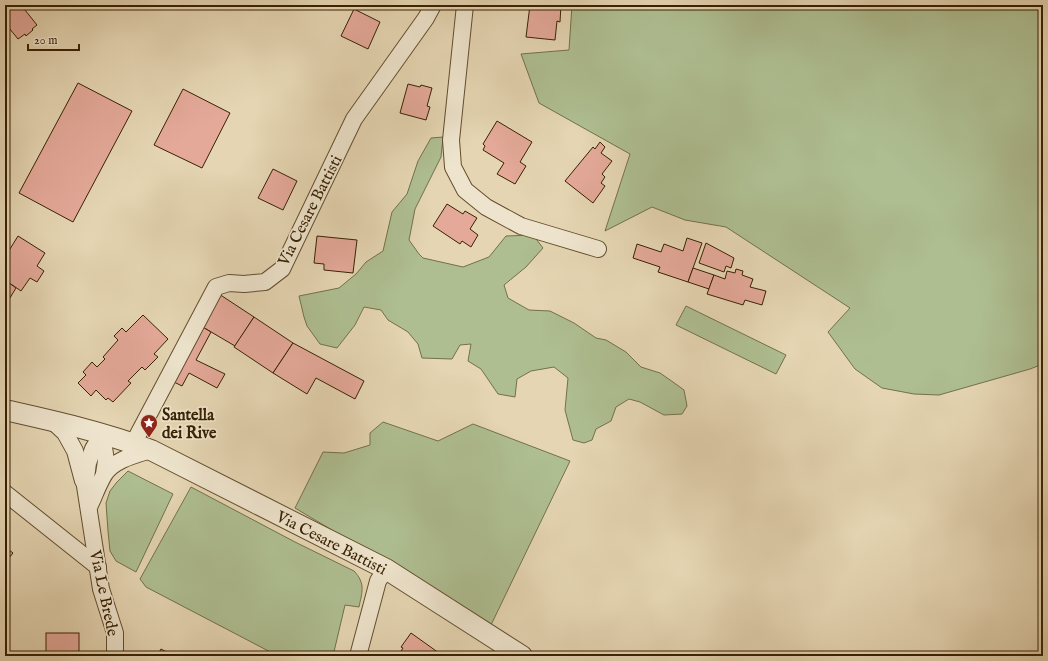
<svg xmlns="http://www.w3.org/2000/svg" width="1048" height="661" viewBox="0 0 1048 661" font-family="'IM FELL English',serif">
	<rect width="100%" height="100%" fill="#e5d5b2"/>
	<filter id="stains"><feTurbulence type="fractalNoise" baseFrequency=".005" numOctaves="4"/><feColorMatrix values="0 0 0 0 .2 0 0 0 0 .09 0 0 0 0 .02 0 0 0 .5 -.17"/></filter>
	<radialGradient id="worn" r=".72"><stop offset=".6" stop-color="#630" stop-opacity="0"/><stop offset="1" stop-color="#630" stop-opacity=".3"/></radialGradient>
	<g fill="#aebe91" stroke="#73704a">
		<polygon points="572,5 1043,5 1043,364 1030,369 939,395 914,394 882,388 855,369 828,332 850,308 726,227 685,220 652,207 605,231 630,154 539,103 521,54 569,50"/>
		<polygon points="443,137 441,157 415,209 409,240 419,254 423,258 463,267 489,257 506,236 533,235 543,248 526,267 504,285 508,298 529,310 550,311 574,323 596,338 606,340 626,352 641,367 660,373 673,382 684,390 687,406 682,414 664,415 640,402 629,399 616,407 611,421 596,429 592,440 584,443 573,440 565,410 568,378 554,367 531,371 517,379 515,397 498,394 481,369 468,361 471,344 460,345 452,359 422,358 418,344 408,332 388,320 381,310 364,307 355,325 337,348 320,344 307,326 304,317 299,296 339,288 356,274 366,262 383,251 392,212 407,194 418,161 431,138"/>
		<polygon points="686,306 786,355 776,374 676,325"/>
		<polygon points="383,422 438,441 473,424 570,461 491,625 295,508 323,452 344,453 370,445 370,433"/>
		<polygon points="128,471 173,494 136,572 116,561 110,551 108,531 106,503 110,491 117,482"/>
		<path d="M191 487 295 542 354 571C366 584 362 592 359 607L345 605 333 656H278L146 587 140 579Z"/>
	</g>
	<g fill="#e4a999" stroke="#382102">
		<polygon points="5,5 21,5 37,25 32,29 33,30 26,36 25,34 18,39 5,23"/>
		<polygon points="530,5 561,5 560,22 557,21 555,40 526,37"/>
		<polygon points="354,9 380,22 368,49 341,36"/>
		<polygon points="78,83 132,111 73,222 19,193"/>
		<polygon points="408,84 420,87 421,85 432,88 427,106 430,107 426,120 400,113"/>
		<polygon points="183,89 230,113 202,168 154,145"/>
		<polygon points="497,121 532,142 520,162 526,166 515,184 497,174 504,163 483,150 485,146 483,144"/>
		<polygon points="600,142 605,147 601,153 612,161 602,174 605,177 601,183 605,186 593,203 565,181 593,147 595,149"/>
		<polygon points="273,169 297,181 283,210 258,198"/>
		<polygon points="447,204 463,214 465,211 477,218 470,229 478,235 471,247 462,241 460,244 433,226"/>
		<polygon points="18,236 45,253 37,266 44,271 37,282 30,278 21,291 5,280 5,257"/>
		<polygon points="317,236 357,240 353,273 324,270 324,264 314,263"/>
		<polygon points="687,238 702,243 688,282 658,272 660,267 633,258 637,244 661,252 664,244 683,251"/>
		<polygon points="706,243 734,258 731,268 726,266 724,272 699,263"/>
		<polygon points="693,268 714,275 709,289 688,282"/>
		<polygon points="736,269 743,271 742,275 753,279 750,287 766,291 762,305 745,300 743,305 707,294 714,275 725,279 727,271 735,273"/>
		<polygon points="5,280 16,288 5,306"/>
		<polygon points="219,294 254,317 235,346 201,326"/>
		<polygon points="143,315 168,339 154,354 158,357 145,370 142,367 128,381 131,383 113,402 108,398 106,400 96,390 91,396 78,383 86,375 83,372 92,362 97,367 105,359 103,357 118,340 114,336 122,328 126,332"/>
		<polygon points="254,317 293,343 273,373 234,347"/>
		<polygon points="201,326 211,332 196,360 225,374 217,388 189,373 182,386 172,381"/>
		<polygon points="293,343 364,381 355,399 316,378 307,394 273,373"/>
		<polygon points="5,547 13,553 5,563"/>
		<rect x="46" y="633" width="33" height="23"/>
		<polygon points="411,633 439,653 437,656 398,656 403,648 401,647"/>
		<polygon points="161,649 174,656 175,654 179,656 157,656"/>
	</g>
	<g fill="none" stroke-linecap="round" stroke-linejoin="round">
		<defs>
			<polyline id="service" points="496,656 503,644"/>
			<g id="minor">
				<polyline points="465,5 451,140 453,167 465,190 486,207 521,226 598,249"/>
				<polyline points="51,420 65,433 75,451 83,481"/>
				<polyline points="102,434 93,449 88,463 85,486 101,589 115,633 115,656"/>
				<polyline points="102,434 106,461 104,474"/>
				<polyline points="133,444 216,287 229,283 244,284 265,282 282,269 354,119 426,18 433,5"/>
				<polyline points="5,493 98,567"/>
				<path d="M89 507C94 497 98 485 104 475 113 460 135 455 151 450"/>
				<polyline points="358,656 378,581 386,569"/>
			</g>
			<path id="tertiary" d="M5 410C54 421 103 432 151 450L386 569 522 656"/>
		</defs>
		<use href="#service" stroke="#634e2e" stroke-width="10"/>
		<use href="#minor" stroke="#634e2e" stroke-width="18"/>
		<use href="#tertiary" stroke="#634e2e" stroke-width="22"/>
		<use href="#service" stroke="#eee4cd" stroke-width="8"/>
		<use href="#minor" stroke="#eee4cd" stroke-width="16"/>
		<use href="#tertiary" stroke="#eee4cd" stroke-width="20"/>
	</g>
	<defs>
		<symbol id="sight-pin" viewBox="-11 -11 22 30"><path d="M0 17L-7.5 6A9.5 9.5 0 1 1 7.5 6Z" fill="#8f2418" stroke="#eee4cd"/><path d="M0-6L1.8-2.2L6-1.7L2.9 1.2L3.7 5.4L0 3.3L-3.7 5.4L-2.9 1.2L-6-1.7L-1.8-2.2Z" fill="#fff"/></symbol>
	</defs>
	<g fill-rule="evenodd">
		<use href="#sight-pin" x="139" y="413" width="20" height="27"/>
	</g>
	<g text-anchor="middle" stroke-width="3.5" stroke-linejoin="round" paint-order="stroke">
		<g font-size="16" fill="#382102" stroke="#eee4cd">
			<text transform="translate(309 210) rotate(-63)" y="6">Via Cesare Battisti</text>
			<text transform="translate(332 542) rotate(27)" y="6">Via Cesare Battisti</text>
			<text transform="translate(105 593) rotate(78)" y="6">Via Le Brede</text>
		</g>
		<g font-size="16" font-weight="bold" fill="#382102" stroke="#eee4cd" text-anchor="start">
			<text x="162" y="420">Santella<tspan x="162" dy="18">dei Rive</tspan></text>
		</g>
	</g>
	<rect width="1048" height="661" fill="none" stroke="#e5d5b2" stroke-width="20"/>
	<rect x="6" y="6" width="1036" height="649" fill="none" stroke="#382102" stroke-width="2"/>
	<rect x="10" y="10" width="1028" height="641" fill="none" stroke="#382102"/>
	<path d="M28 44v6h51v-6" fill="none" stroke="#382102" stroke-width="2"/>
	<text x="34" y="44" font-size="12" fill="#382102" stroke="#eee4cd" stroke-width="3" paint-order="stroke">20 m</text>
	<rect width="100%" height="100%" filter="url(#stains)"/>
	<rect width="100%" height="100%" fill="url(#worn)"/>
</svg>
